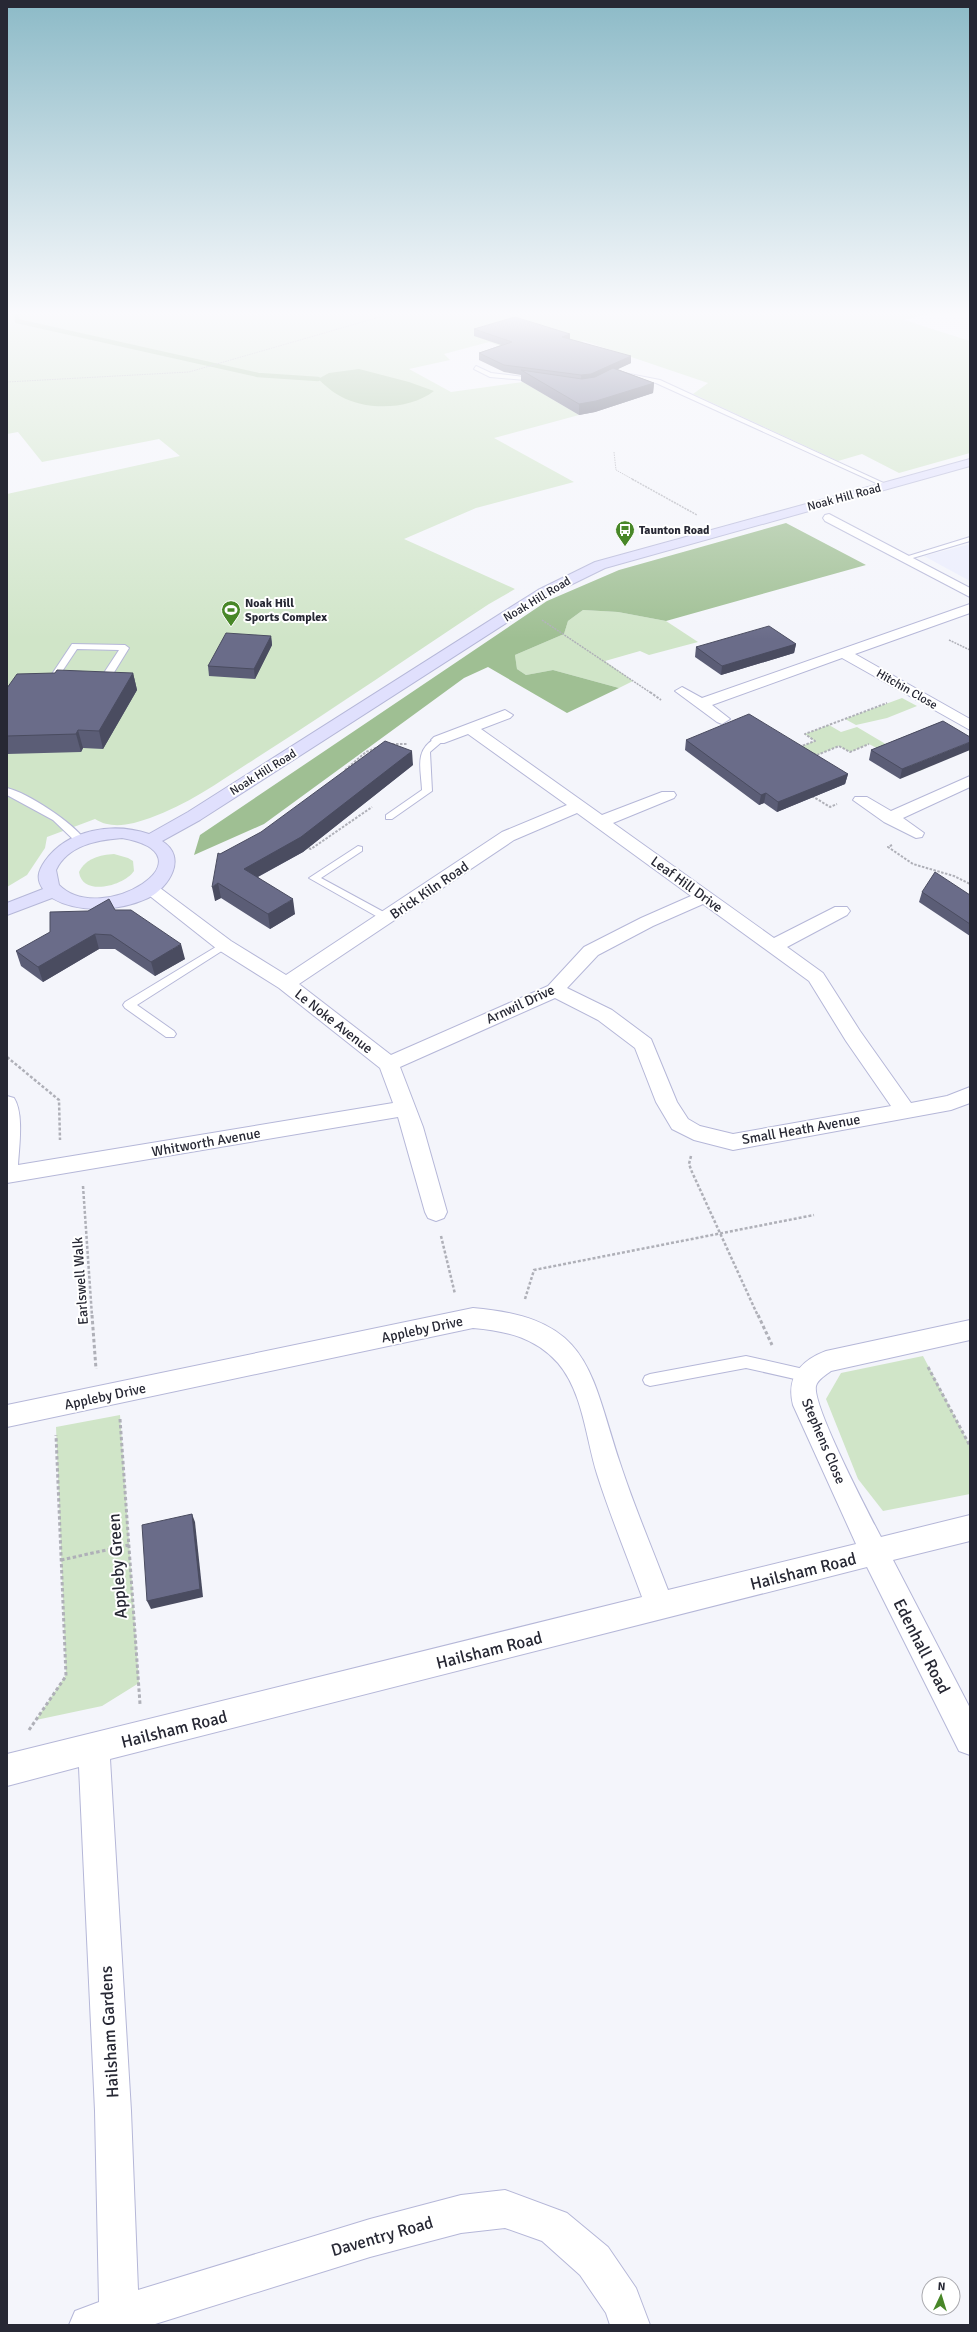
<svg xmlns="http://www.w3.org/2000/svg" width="977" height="2332" viewBox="0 0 977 2332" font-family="Signika,sans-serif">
	<rect width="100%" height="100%" fill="#f4f5fb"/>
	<polygon fill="#ebedfd" points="970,544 970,581 924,556"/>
	<g fill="#d0e5c8">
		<path d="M7 312H937L904 320 970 341V453L899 473 862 454 838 461 693 394 708 383 584 341 530 357 489 342 444 354 450 360 409 369 451 392 523 382 579 415 494 438 574 482 476 508 404 539 515 589 489 604C413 654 338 706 261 755 226 777 190 804 150 818 133 824 112 830 95 819L47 837 45 848 27 875 7 887V494L180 456 159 439 42 462 18 432 7 434Z"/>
		<polygon points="583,610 618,612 666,621 698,642 649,655 640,651 605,661 633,681 619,688 553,670 526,675 517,669 515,655 564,634 568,621"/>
		<polygon points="902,698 917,706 887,718 856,725 845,719"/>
		<polygon points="829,725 841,732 857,727 926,768 920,771 869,744 850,752 839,746 817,755 808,750 796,754 791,750 815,741 805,734"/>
		<path d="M114 854 128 858 133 861 134 871C124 886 82 897 79 872 86 858 100 855 114 854Z"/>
		<polygon points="923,1356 970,1446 970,1494 883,1511 858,1479 826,1399 841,1373"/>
		<polygon points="120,1415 139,1683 102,1706 36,1720 66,1675 56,1427"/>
	</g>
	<polygon fill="#9fbf93" points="786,523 866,565 666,621 618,612 583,610 568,621 564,634 515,655 517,669 526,675 553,670 619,688 567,713 488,667 464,678 264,824 194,855 200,835 547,601 619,570"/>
	<path fill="#a2c296" d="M359 369 409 382 434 391C409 410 367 411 340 396 332 392 325 385 318 379L329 373Z"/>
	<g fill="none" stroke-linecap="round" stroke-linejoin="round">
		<polyline stroke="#a2c296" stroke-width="4.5" points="17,312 17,321 258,375 318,379"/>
		<defs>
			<g id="lane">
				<polygon points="476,366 491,373 540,379 537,381 490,377 474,369"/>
				<polygon points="619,372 660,380 890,486 885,487 656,383 617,375"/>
				<polygon points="970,537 970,541 906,560 902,558"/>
				<polygon points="72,644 125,645 129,648 105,687 100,688 96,685 119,650 77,649 53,685 47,685 46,683"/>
				<path d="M436 738 444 740 430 752 432 791 392 819H386V815L422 790C421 768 414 750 436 738Z"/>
				<path d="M7 788C28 793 72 822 85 840L84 842H76L53 820 7 795Z"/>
				<polygon points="358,846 362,847 362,851 321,878 391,916 391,920 383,920 309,878"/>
				<polygon points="224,942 230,945 228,947 137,1005 174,1031 176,1034 174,1037 166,1037 125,1008 123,1005 125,1002"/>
				<polygon points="746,1356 808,1370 813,1372 815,1376 813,1380 808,1382 746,1368 650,1386 645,1384 643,1380 645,1376 650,1374"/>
			</g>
			<g id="street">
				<polygon points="829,514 970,588 970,597 825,521 823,518 825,515"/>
				<polygon points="970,604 970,613 855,654 970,719 970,730 842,658 712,705 730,719 722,724 717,722 675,691 682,687 702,698"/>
				<path d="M505 710 513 715 510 718 481 729 602 815 662 792H674L676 795 674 798 613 823 774 938 835 907H847L850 911 847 915 787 947 823 973 860 1031 911 1103 947 1096 970 1087V1103L951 1110 733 1150 694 1140 672 1129 656 1102 635 1048 598 1020 555 998 400 1067 423 1127 447 1212 444 1218 436 1221 428 1218 425 1212 398 1117 7 1183V1096L14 1098C24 1113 19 1147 18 1165L393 1103 380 1068 279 988 217 949 141 889 144 885H156L231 941 286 975 502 832 567 805 468 734 444 743H434L431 740 434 737ZM577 813 691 896 641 918 584 947 548 986 391 1055 299 984 514 840ZM703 904 809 981 846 1041 891 1106 733 1134 700 1126 688 1119 677 1102 651 1039 612 1010 567 988 598 955 653 926Z"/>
				<polygon points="970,776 970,787 903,818 924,833 922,837 916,838 884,822 853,800 855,797 867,797 891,811"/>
				<path d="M473 1308C590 1318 589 1368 620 1463 634 1506 652 1548 668 1590L856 1544 793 1405C786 1377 800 1361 826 1351L970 1320V1340L831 1371C826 1375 818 1379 816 1386 812 1405 869 1514 881 1537L970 1515V1541L893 1560 970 1708V1755L959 1751 867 1567 110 1759 131 2111 138 2290 370 2219 461 2195 505 2190 567 2213 608 2247 636 2288 650 2325H610L606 2313 580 2275 542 2241 505 2228 461 2233 370 2257 152 2325H69L75 2311 99 2302 95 2111 79 1767 7 1786V1754L642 1597C627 1556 610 1515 597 1474 586 1439 583 1392 558 1363 535 1337 506 1331 473 1328L7 1427V1405Z"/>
			</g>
			<path id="secondary" d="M970 459V466L605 568 548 596 200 820 162 841C188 857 169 888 148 898 120 911 79 914 52 898L7 915V903L43 889C36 879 38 871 45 861 68 829 113 822 149 834L188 812 538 590 595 562ZM122 838C218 855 101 928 59 885L56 870C68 845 97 840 122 838Z"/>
		</defs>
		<use href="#lane" stroke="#b5b7d8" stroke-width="2"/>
		<use href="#street" stroke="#b5b7d8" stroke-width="2"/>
		<use href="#secondary" stroke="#b5b7d8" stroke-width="2"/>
		<g stroke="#afb0b8" stroke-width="1" stroke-dasharray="1.5 1" stroke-linecap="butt">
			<polyline points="7,382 189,372 397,312"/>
			<polyline points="614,452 616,470 634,480"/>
		</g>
		<g stroke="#afb0b8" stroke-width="1.5" stroke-dasharray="2 1" stroke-linecap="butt">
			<polyline points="632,479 697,515"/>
			<polyline points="542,620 651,693"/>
			<polyline points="949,640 970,650"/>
		</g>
		<g stroke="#afb0b8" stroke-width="2" stroke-dasharray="2.5 1.5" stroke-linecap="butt">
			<polyline points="650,692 661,700"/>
			<polyline points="392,744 407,744"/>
			<polyline points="799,747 815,741 805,734 887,703"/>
			<polyline points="806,750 817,755 839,746 850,752 869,744"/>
			<polyline points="345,770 366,752 378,747"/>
			<polyline points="812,796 830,807 837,804"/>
			<polyline points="892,845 888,847 913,864 954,876 970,884"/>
			<polyline points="305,847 311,849 372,807"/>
		</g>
		<g stroke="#afb0b8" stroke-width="2.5" stroke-dasharray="3 2" stroke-linecap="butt">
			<polyline points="7,1057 59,1100 60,1140"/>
			<polyline points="691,1156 689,1164 692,1172 758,1316"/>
			<polyline points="83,1186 92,1316"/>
			<polyline points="441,1236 455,1294"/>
			<polyline points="525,1299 534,1270 814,1215"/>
		</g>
		<g stroke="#afb0b8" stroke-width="3" stroke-dasharray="3.5 2.5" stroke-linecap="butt">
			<polyline points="92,1315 96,1369"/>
			<polyline points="758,1315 772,1345"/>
			<polyline points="928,1367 970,1446"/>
			<polyline points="120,1419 140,1704"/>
			<polyline points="61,1560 129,1545"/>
			<polyline points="29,1730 66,1676 56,1435"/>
		</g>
		<use href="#lane" fill="#fff" fill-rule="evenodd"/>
		<use href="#street" fill="#fff" fill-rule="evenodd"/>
		<use href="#secondary" fill="#e0e0fd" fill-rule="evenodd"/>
	</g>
	<g fill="#5b5d76">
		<polygon points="474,329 570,334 570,339 631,363 617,369 654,383 653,393 595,412 579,415 521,381 521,375 504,372 479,360 479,353 501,345 474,336"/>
		<polygon points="271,636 272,645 255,679 209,676 208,666"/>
		<polygon points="796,644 794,653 721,675 695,657 696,647"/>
		<polygon points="133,673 137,690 103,749 83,748 81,752 7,754 7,688"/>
		<polygon points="943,721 900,779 869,760 871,750"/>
		<polygon points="686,740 848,774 845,784 777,812 764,803 759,805 685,750"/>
		<polygon points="413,765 303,852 258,877 295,914 270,929 221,898 215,901 220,854"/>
		<polygon points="922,892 970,895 970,936 919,902"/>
		<polygon points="115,910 185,959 155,976 115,949 99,949 43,982 21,966 16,951"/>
	</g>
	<g fill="#4a4c60">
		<polygon points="570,334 570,342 562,337"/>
		<polygon points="631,356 631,363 591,382 581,382 581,375"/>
		<polygon points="654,383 653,393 595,412 579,415 579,404"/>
		<polygon points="271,636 272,645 255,679 254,669"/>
		<polygon points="796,644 794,653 721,675 722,666"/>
		<polygon points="133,673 137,690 103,749 99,731"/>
		<polygon points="78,730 83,748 81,752 76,734"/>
		<polygon points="970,742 970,750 900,779 902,769"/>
		<polygon points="412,751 413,765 303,852 246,883 244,869"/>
		<polygon points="848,774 845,784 777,812 778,802"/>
		<polygon points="766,793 764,803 759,805 761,795"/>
		<polygon points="218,883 221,898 215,901 212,887"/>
		<polygon points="293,899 295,914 270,929 268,914"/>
		<polygon points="95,934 99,949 43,982 38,967"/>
		<polygon points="181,944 185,959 155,976 151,962"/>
		<polygon points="192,1514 195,1522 203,1597 151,1609 147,1601"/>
	</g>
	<g fill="#6a6c89" stroke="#4a4c60">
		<polygon points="515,317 570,334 562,337 631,356 591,374 581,375 504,365 479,353 512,342 474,329"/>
		<polygon points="613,368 654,383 596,401 579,404 521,370 582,379 595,377"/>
		<polygon points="769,626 796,644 722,666 696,647"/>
		<polygon points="226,633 271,636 254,669 208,666"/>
		<polygon points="57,670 133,673 99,731 78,730 76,734 7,736 7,688 17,674 55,673"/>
		<polygon points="749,714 848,774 778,802 766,793 761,795 686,740"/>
		<polygon points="943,721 970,737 970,742 902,769 871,750"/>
		<polygon points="385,741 412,751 301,837 244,869 293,899 268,914 218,883 212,887 218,853 220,854 261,832"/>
		<polygon points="935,872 970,895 970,924 922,892"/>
		<polygon points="109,899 115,910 131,910 181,944 151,962 111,935 95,934 38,967 16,951 50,932 50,912 88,911"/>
		<polygon points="192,1514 200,1589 147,1601 142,1525"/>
	</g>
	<linearGradient id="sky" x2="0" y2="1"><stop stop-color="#8cbac7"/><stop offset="0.49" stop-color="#fafafd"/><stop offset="1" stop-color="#fafafd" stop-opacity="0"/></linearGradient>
	<rect width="977" height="639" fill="url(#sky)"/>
	<defs>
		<symbol id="bus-pin" viewBox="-11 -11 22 30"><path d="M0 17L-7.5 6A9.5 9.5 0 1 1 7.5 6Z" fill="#488728" stroke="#fff"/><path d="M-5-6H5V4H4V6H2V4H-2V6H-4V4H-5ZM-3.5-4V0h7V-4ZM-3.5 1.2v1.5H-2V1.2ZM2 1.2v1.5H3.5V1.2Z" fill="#fff"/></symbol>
		<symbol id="stadium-pin" viewBox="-11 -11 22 30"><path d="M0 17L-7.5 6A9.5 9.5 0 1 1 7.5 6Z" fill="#488728" stroke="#fff"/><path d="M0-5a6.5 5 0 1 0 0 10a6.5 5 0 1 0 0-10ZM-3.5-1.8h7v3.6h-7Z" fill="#fff"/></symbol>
	</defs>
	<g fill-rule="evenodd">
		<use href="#bus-pin" x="614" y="519" width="22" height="30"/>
		<use href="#stadium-pin" x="220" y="599" width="22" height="30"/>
	</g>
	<g text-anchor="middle" stroke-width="4" stroke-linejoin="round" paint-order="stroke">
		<g font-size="12" fill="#272834" stroke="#fff">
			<text transform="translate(844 497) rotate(-15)" y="4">Noak Hill Road</text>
			<text transform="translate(537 599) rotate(-31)" y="4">Noak Hill Road</text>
			<text transform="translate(907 689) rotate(30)" y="4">Hitchin Close</text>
			<text transform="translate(263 772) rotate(-32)" y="4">Noak Hill Road</text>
		</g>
		<g font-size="12" font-weight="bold" fill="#272834" stroke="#fff" text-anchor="start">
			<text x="639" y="534">Taunton Road</text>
			<text x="245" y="607">Noak Hill<tspan x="245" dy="14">Sports Complex</tspan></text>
		</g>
		<g font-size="14" fill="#272834" stroke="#fff">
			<text transform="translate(687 884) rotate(36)" y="5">Leaf Hill Drive</text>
			<text transform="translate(429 890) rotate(-34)" y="5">Brick Kiln Road</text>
			<text transform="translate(520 1004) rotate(-25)" y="5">Arnwil Drive</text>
			<text transform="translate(334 1021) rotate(38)" y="5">Le Noke Avenue</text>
			<text transform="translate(801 1129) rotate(-10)" y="5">Small Heath Avenue</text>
			<text transform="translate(206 1142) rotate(-10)" y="5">Whitworth Avenue</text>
			<text transform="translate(80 1281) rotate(-94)" y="5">Earlswell Walk</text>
			<text transform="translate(422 1329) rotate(-12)" y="5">Appleby Drive</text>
			<text transform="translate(105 1396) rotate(-12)" y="5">Appleby Drive</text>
			<text transform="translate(824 1441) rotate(67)" y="5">Stephens Close</text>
		</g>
		<g font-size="17" fill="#272834" stroke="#fff">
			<text transform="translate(117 1566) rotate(-94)" y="6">Appleby Green</text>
			<text transform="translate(803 1571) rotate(-14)" y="6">Hailsham Road</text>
			<text transform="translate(922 1646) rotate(63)" y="6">Edenhall Road</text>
			<text transform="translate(489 1650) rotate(-14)" y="6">Hailsham Road</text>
			<text transform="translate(174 1729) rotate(-14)" y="6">Hailsham Road</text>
			<text transform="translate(109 2032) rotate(-93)" y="6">Hailsham Gardens</text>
			<text transform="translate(382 2236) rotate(-16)" y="6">Daventry Road</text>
		</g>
	</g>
	<rect width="977" height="2332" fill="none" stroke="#272834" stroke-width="16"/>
	<g transform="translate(941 2296) rotate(4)"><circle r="19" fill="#ffffff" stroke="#a9a9ae"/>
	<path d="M0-3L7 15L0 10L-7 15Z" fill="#488728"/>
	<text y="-6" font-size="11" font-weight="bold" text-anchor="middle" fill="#272834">N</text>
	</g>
</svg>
